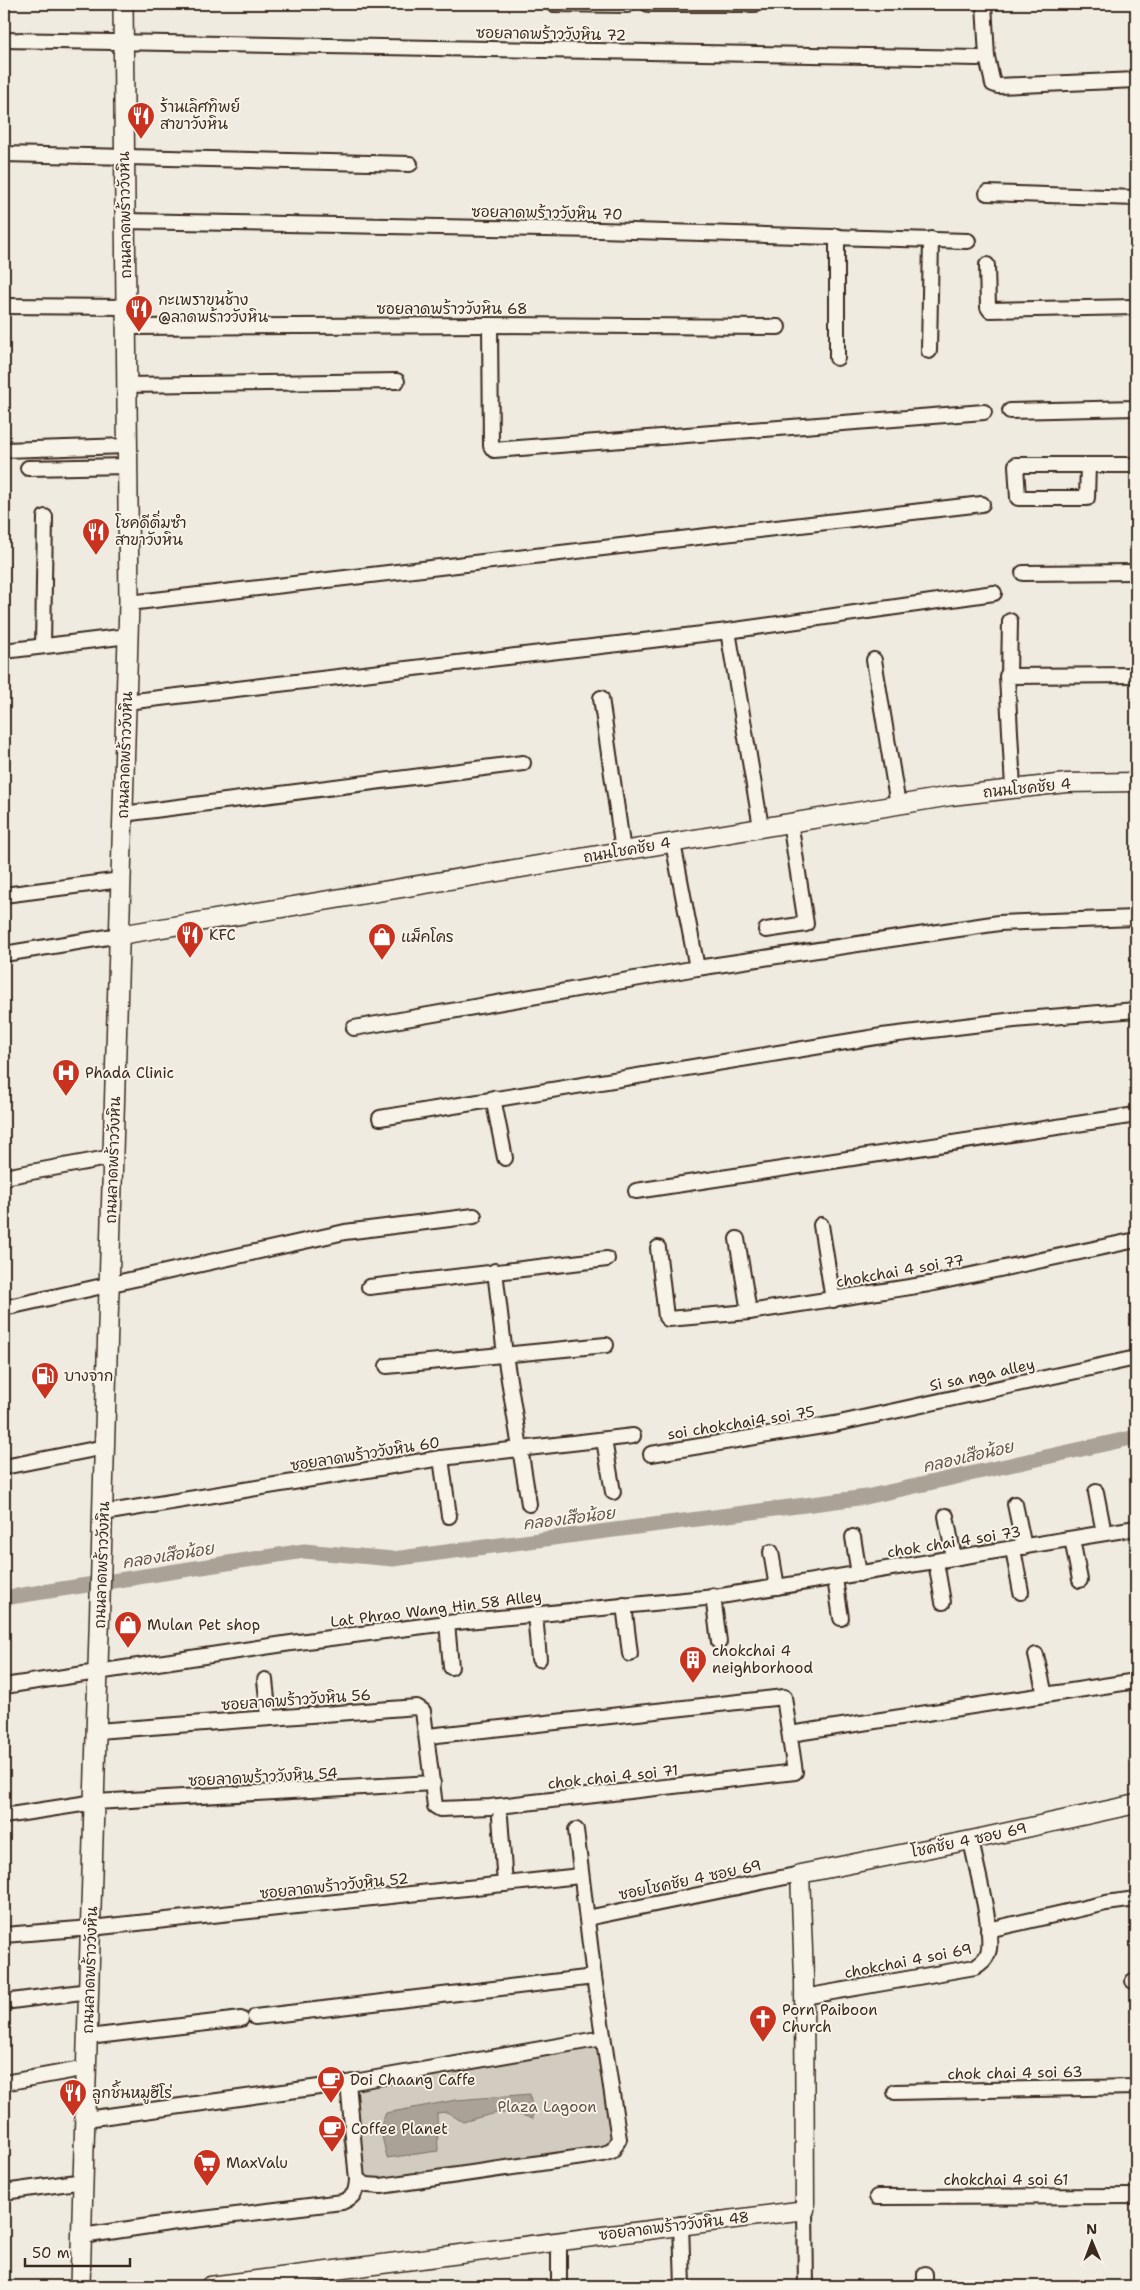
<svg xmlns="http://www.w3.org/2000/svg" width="1140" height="2290" viewBox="0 0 1140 2290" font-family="'Shantell Sans','Playpen Sans Thai',sans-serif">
	<rect width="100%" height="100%" fill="#efebe0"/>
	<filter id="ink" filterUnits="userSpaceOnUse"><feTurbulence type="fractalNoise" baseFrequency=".02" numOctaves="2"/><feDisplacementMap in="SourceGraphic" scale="10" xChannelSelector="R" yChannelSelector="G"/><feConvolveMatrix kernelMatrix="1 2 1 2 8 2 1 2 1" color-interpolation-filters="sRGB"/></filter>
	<g filter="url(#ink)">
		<polygon fill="#d1cbc0" stroke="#867a6f" points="594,2045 601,2053 615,2137 613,2152 351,2191 343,2134 337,2135 335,2119 346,2118 342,2088"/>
		<path fill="#aaa296" stroke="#7e7266" d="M530 2094 533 2119C504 2108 492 2114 463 2122L447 2112 437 2113 438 2151 387 2158 380 2127 386 2113 456 2100Z"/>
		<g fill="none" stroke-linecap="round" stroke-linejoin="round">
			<polyline stroke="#aaa296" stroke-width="15" points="4,1598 304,1551 393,1559 866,1497 1136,1437"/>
			<defs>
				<g id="minor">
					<polyline points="553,4 627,5"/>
					<polyline points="648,4 756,4"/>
					<polyline points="984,4 987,57 993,84 998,86 1136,80"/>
					<polyline points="4,40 978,58"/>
					<polyline points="4,154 410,164"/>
					<polyline points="987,193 1136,198"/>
					<polyline points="125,221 599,230 968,241"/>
					<polyline points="987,265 988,307 990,310 1136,307"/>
					<polyline points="4,306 126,307"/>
					<polyline points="490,325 491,446 494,450 984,412"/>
					<polyline points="126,327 490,325 778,327"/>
					<polyline points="929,351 931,239"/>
					<polyline points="837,358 837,236"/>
					<polyline points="127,385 397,381"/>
					<polyline points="1010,411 1136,408"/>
					<polyline points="4,450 127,446"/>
					<polyline points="1088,465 1087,498 1018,498 1016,465 1136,465"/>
					<polyline points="28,468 128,466"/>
					<polyline points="1023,573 1136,572"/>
					<polyline points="129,603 982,504"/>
					<polyline points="728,631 761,827"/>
					<polyline points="43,646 45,517"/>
					<polyline points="4,651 128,636"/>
					<polyline points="874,660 898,805"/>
					<polyline points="1009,675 1010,621"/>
					<polyline points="601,698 623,851"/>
					<polyline points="126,702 728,631 994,593"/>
					<polyline points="1013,788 1007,676 1136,675"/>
					<polyline points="123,814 523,763"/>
					<polyline points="673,843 697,968"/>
					<polyline points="4,895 121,880"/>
					<polyline points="766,930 806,924 790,822"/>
					<polyline points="4,954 120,935"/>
					<polyline points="354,1028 697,968 999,923 1136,918"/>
					<polyline points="493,1098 505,1158"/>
					<polyline points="380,1118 882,1036 1014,1020 1136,1010"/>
					<polyline points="4,1177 113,1157"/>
					<polyline points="636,1191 1136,1115"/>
					<polyline points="821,1225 833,1300"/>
					<polyline points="737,1239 749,1312"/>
					<polyline points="658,1248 666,1317 668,1319 749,1312 929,1284 1136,1240"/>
					<polyline points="495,1271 505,1355 529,1504"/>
					<polyline points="369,1287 607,1259"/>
					<polyline points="4,1308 345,1232 474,1216"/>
					<polyline points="387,1366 606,1345"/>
					<polyline points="604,1440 613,1492"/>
					<polyline points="651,1454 835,1424 1136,1358"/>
					<polyline points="441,1458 449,1516"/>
					<polyline points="4,1467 105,1447"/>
					<polyline points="1096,1492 1104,1533"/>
					<polyline points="1015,1504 1024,1547"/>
					<polyline points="103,1513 441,1458 633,1436"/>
					<polyline points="946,1516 954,1558"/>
					<polyline points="853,1537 859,1574"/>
					<polyline points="1072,1539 1080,1580"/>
					<polyline points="1013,1549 1021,1592"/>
					<polyline points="771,1552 777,1587"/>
					<polyline points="936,1562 943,1602"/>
					<polyline points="835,1579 841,1618"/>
					<polyline points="713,1596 719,1642"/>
					<polyline points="624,1605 630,1654"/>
					<polyline points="535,1614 539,1659"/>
					<polyline points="447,1623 451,1667"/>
					<polyline points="1036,1655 1045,1695"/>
					<polyline points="265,1680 269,1718"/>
					<polyline points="4,1686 291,1643 447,1623 715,1597 1136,1528"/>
					<polyline points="97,1731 417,1707 423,1711 435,1806 440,1809 490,1807 795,1772 784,1697 428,1736"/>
					<polyline points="790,1734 1136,1681"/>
					<polyline points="4,1816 95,1802 433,1783"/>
					<polyline points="500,1817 505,1884"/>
					<polyline points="587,1918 800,1874"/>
					<polyline points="988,1930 1106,1903 1136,1899"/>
					<polyline points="4,1935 91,1928 580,1876"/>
					<polyline points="1133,1981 1136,1981"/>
					<path d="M804 1997 975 1967C982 1962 987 1959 989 1949 992 1925 976 1867 971 1840"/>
					<polyline points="4,2002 89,1991"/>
					<polyline points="255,2017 594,1977"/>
					<polyline points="88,2037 241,2019"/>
					<polyline points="4,2083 87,2068"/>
					<polyline points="895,2092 1136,2087"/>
					<polyline points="86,2119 348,2083 603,2038"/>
					<polyline points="357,2180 367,2185 381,2186 603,2154 612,2151 619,2139 594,1977 576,1830"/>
					<polyline points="4,2192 84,2181"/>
					<polyline points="877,2197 1136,2196"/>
					<polyline points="805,2210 806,2286"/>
					<polyline points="681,2224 683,2286"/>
					<path d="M82 2236 169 2223 342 2202C354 2197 356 2193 357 2180L348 2083"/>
					<polyline points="559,2241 559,2286"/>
					<polyline points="925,2274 925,2286"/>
				</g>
				<g id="tertiary">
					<polyline points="120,935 951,796 1066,783 1136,782"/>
					<polyline points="210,2286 805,2210 804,1976 800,1874 971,1840 1136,1804"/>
				</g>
				<polyline id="secondary" points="80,2286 129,603 123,4"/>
			</defs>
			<use href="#minor" stroke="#3b2a1e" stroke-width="18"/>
			<use href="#tertiary" stroke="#3b2a1e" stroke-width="21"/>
			<use href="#secondary" stroke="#3b2a1e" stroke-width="22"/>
			<use href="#minor" stroke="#f7f3e8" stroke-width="14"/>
			<use href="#tertiary" stroke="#f7f3e8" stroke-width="18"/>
			<use href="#secondary" stroke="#f7f3e8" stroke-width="19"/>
		</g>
	</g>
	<defs>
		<symbol id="restaurant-pin" viewBox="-11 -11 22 30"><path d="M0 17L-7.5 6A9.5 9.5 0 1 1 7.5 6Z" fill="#c8321e" stroke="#f7f3e8"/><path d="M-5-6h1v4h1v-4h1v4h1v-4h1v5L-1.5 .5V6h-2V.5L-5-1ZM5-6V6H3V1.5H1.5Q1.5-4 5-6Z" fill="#fff"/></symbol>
		<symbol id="shop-pin" viewBox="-11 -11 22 30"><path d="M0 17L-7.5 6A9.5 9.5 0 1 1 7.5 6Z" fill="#c8321e" stroke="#f7f3e8"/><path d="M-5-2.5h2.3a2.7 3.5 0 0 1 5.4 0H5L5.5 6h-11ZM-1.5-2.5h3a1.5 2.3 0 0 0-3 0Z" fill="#fff"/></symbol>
		<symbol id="hospital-pin" viewBox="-11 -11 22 30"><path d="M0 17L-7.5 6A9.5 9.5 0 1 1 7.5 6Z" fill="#c8321e" stroke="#f7f3e8"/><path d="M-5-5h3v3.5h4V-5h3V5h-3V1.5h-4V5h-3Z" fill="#fff"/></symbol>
		<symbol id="fuel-pin" viewBox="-11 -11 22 30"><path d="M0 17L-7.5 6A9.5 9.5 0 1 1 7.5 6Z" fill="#c8321e" stroke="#f7f3e8"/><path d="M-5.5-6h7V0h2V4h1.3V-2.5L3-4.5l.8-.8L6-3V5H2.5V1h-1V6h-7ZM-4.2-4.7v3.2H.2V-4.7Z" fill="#fff"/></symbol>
		<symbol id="building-pin" viewBox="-11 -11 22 30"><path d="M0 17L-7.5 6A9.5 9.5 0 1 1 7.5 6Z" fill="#c8321e" stroke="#f7f3e8"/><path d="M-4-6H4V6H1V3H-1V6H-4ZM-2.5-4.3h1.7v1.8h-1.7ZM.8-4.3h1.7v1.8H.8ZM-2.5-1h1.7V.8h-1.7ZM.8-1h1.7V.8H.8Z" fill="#fff"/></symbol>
		<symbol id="church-pin" viewBox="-11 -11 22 30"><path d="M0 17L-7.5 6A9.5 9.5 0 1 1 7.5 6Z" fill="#c8321e" stroke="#f7f3e8"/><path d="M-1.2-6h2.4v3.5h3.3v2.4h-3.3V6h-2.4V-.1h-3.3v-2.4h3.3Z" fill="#fff"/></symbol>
		<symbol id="cafe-pin" viewBox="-11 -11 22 30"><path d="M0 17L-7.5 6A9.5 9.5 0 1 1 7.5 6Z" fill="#c8321e" stroke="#f7f3e8"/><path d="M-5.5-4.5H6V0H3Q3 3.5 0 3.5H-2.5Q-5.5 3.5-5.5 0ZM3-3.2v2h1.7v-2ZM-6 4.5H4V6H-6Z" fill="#fff"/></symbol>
		<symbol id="supermarket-pin" viewBox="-11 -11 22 30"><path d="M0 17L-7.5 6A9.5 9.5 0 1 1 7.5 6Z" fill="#c8321e" stroke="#f7f3e8"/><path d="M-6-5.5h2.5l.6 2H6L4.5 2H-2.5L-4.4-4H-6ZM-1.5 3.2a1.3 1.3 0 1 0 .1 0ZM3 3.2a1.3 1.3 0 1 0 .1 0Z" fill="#fff"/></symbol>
	</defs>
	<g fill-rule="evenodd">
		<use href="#restaurant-pin" x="125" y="100" width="32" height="43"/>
		<use href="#restaurant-pin" x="123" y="293" width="32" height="43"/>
		<use href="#restaurant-pin" x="80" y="516" width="32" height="43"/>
		<use href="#restaurant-pin" x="174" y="919" width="32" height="43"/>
		<use href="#shop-pin" x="366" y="921" width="32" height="43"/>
		<use href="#hospital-pin" x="50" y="1057" width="32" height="43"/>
		<use href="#fuel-pin" x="29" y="1360" width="32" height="43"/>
		<use href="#shop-pin" x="112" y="1609" width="32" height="43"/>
		<use href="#building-pin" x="677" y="1644" width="32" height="43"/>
		<use href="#church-pin" x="747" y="2003" width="32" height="43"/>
		<use href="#cafe-pin" x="315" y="2064" width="32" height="43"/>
		<use href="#restaurant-pin" x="57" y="2077" width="32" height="43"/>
		<use href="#cafe-pin" x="316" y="2113" width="32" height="43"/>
		<use href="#supermarket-pin" x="191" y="2147" width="32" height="43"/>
	</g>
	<g text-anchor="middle" stroke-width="4" stroke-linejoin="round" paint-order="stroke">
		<g font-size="15" fill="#3b2a1e" stroke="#f7f3e8">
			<text transform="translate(551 34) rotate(1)" y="5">ซอยลาดพร้าววังหิน 72</text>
			<text transform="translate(547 213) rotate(1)" y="5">ซอยลาดพร้าววังหิน 70</text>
			<text transform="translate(125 215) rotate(-91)" y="5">ถนนลาดพร้าววังหิน</text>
			<text x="452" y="314">ซอยลาดพร้าววังหิน 68</text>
			<text transform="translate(125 755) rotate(-88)" y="5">ถนนลาดพร้าววังหิน</text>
			<text transform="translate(1027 788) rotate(-6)" y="5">ถนนโชคชัย 4</text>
			<text transform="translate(627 850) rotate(-10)" y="5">ถนนโชคชัย 4</text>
			<text transform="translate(113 1160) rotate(-88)" y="5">ถนนลาดพร้าววังหิน</text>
			<text transform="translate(900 1271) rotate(-10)" y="5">chokchai 4 soi 77</text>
			<text transform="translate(982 1375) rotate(-12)" y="5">Si sa nga alley</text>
			<text transform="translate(741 1423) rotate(-9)" y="5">soi chokchai4 soi 75</text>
			<text transform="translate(365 1454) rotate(-9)" y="5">ซอยลาดพร้าววังหิน 60</text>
			<text transform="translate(954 1542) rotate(-9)" y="5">chok chai 4 soi 73</text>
			<text transform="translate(102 1565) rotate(-88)" y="5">ถนนลาดพร้าววังหิน</text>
			<text transform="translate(436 1609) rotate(-7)" y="5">Lat Phrao Wang Hin 58 Alley</text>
			<text transform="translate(296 1700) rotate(-4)" y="5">ซอยลาดพร้าววังหิน 56</text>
			<text transform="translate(263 1777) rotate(-3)" y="5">ซอยลาดพร้าววังหิน 54</text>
			<text transform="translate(613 1777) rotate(-6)" y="5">chok chai 4 soi 71</text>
			<text transform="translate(969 1840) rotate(-12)" y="5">โชคชัย 4 ซอย 69</text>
			<text transform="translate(690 1880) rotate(-12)" y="5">ซอยโชคชัย 4 ซอย 69</text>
			<text transform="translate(334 1886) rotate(-6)" y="5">ซอยลาดพร้าววังหิน 52</text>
			<text transform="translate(908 1961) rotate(-11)" y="5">chokchai 4 soi 69</text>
			<text transform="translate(90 1970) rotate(-88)" y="5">ถนนลาดพร้าววังหิน</text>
			<text transform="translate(1015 2073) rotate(-1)" y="5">chok chai 4 soi 63</text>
			<text x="1006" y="2185">chokchai 4 soi 61</text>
			<text transform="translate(674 2226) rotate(-7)" y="5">ซอยลาดพร้าววังหิน 48</text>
		</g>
		<g font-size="15" fill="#3b2a1e" stroke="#f7f3e8" text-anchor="start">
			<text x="160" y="112">ร้านเลิศทิพย์<tspan x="160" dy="17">สาขาวังหิน</tspan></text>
			<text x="158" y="305">กะเพราขุนช้าง<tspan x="158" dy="17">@ลาดพร้าววังหิน</tspan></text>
			<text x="115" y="528">โชคดีติ่มซำ<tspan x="115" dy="17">สาขาวังหิน</tspan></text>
			<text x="209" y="940">KFC</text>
			<text x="401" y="942">แม็คโคร</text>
			<text x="85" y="1078">Phada Clinic</text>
			<text x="64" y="1381">บางจาก</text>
			<text x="147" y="1630">Mulan Pet shop</text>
			<text x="712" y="1656">chokchai 4<tspan x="712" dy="17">neighborhood</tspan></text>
			<text x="782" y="2015">Porn Paiboon<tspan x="782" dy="17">Church</tspan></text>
			<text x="350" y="2085">Doi Chaang Caffe</text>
			<text x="92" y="2098">ลูกชิ้นหมูฮีโร่</text>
			<text x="351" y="2134">Coffee Planet</text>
			<text x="226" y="2168">MaxValu</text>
		</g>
		<g font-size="15" fill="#605246" stroke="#f7f3e8">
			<text x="547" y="2112">Plaza Lagoon</text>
		</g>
		<g font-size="16" font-style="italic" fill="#625448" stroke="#f7f3e8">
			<text transform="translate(968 1456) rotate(-13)" y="6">คลองเสือน้อย</text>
			<text transform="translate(569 1518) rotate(-7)" y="6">คลองเสือน้อย</text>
			<text transform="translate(168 1555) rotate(-9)" y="6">คลองเสือน้อย</text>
		</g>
	</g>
	<rect width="1140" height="2290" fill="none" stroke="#f7f3e8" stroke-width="20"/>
	<rect x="10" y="10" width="1120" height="2270" fill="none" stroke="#3b2a1e" stroke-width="2" filter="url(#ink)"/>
	<g transform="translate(1092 2242) rotate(359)" stroke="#f7f3e8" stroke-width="4" paint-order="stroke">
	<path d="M0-4L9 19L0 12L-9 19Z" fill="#3b2a1e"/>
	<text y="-8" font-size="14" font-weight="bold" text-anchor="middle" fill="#3b2a1e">N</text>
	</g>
	<path d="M25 2258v8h105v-8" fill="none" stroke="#3b2a1e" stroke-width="2.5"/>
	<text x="32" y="2258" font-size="15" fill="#3b2a1e" stroke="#f7f3e8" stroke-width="4" paint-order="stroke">50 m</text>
</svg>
